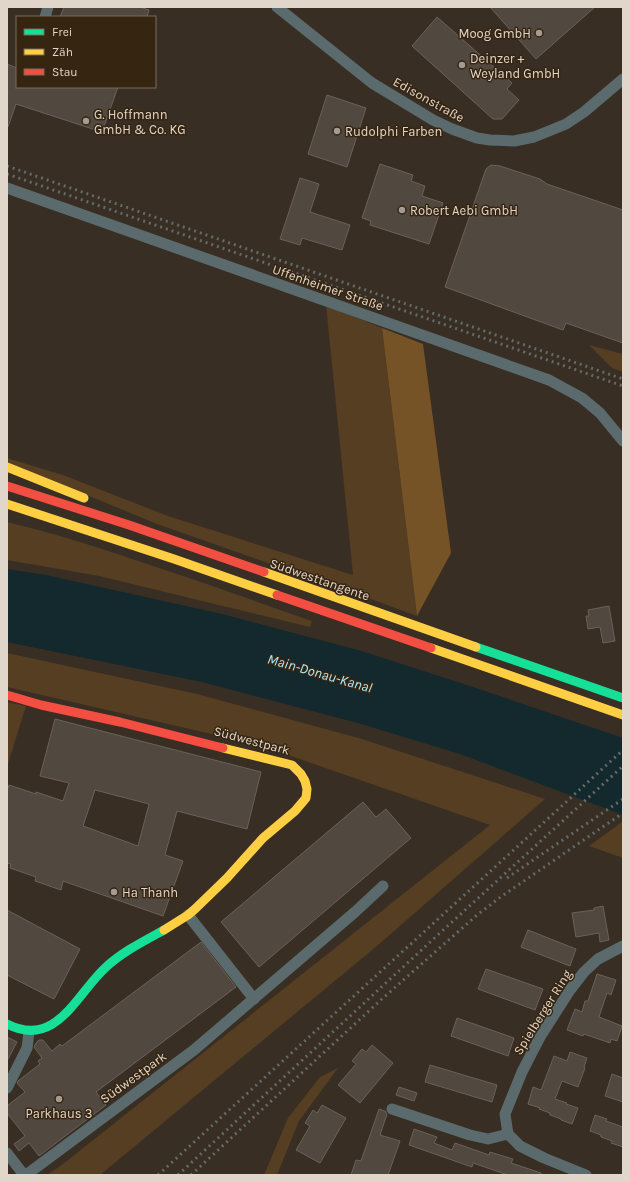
<svg xmlns="http://www.w3.org/2000/svg" width="630" height="1182" viewBox="0 0 630 1182" font-family="Karla,sans-serif">
	<rect width="100%" height="100%" fill="#382e23"/>
	<g fill="#553e21">
		<polygon points="326,305 382,328 417,616 379,602 157,524 7,462 7,458 63,475 168,516 353,575"/>
		<polygon points="589,345 623,354 623,372 612,368"/>
		<path d="M7 522C58 534 107 550 156 567 208 584 260 603 312 621L310 627 99 576 7 560Z"/>
		<polygon points="7,653 197,694 362,739 545,799 377,946 100,1175 47,1175 63,1164 490,825 259,745 7,687"/>
		<polygon points="7,702 26,706 7,767"/>
		<polygon points="622,822 623,823 623,858 589,846"/>
		<polygon points="338,1068 299,1121 277,1175 264,1175 288,1118 320,1077"/>
	</g>
	<polygon fill="#755326" points="382,328 423,344 451,553 417,616"/>
	<polygon fill="#13292d" points="7,569 46,575 222,614 358,650 473,687 623,738 623,815 460,754 358,723 202,682 7,642"/>
	<g fill="#514940" stroke="#6a6258" fill-rule="evenodd">
		<polygon points="64,7 140,7 149,10 147,17 60,17"/>
		<polygon points="490,7 595,7 536,59"/>
		<polygon points="437,17 512,83 507,89 519,100 502,119 493,119 412,46"/>
		<polygon points="7,64 17,68 17,87 118,87 102,132 16,104 8,127 7,126"/>
		<polygon points="327,95 366,108 347,167 308,154"/>
		<polygon points="380,164 413,175 411,181 425,186 422,196 443,203 429,244 370,225 371,221 362,218"/>
		<polygon points="491,165 500,166 540,179 547,184 623,210 623,343 566,323 563,330 445,287 486,169"/>
		<polygon points="300,178 319,184 310,212 350,225 342,250 302,238 300,245 280,239"/>
		<polygon points="609,606 615,641 603,643 600,627 588,629 586,616 589,616 588,610"/>
		<path d="M55 719 261 772 247 829 177 811 165 855 183 861 163 916 63 881 61 890 35 881 36 877 10 868 11 864 7 863V791L9 785 36 794V792L63 801 69 783 40 776ZM95 790 149 804 138 846 83 826Z"/>
		<polygon points="363,802 376,817 386,809 411,838 259,967 221,922"/>
		<polygon points="603,906 609,940 600,942 599,933 576,937 572,913 594,910 594,908"/>
		<polygon points="7,910 80,949 54,999 7,975"/>
		<polygon points="528,930 576,949 570,966 521,947"/>
		<polygon points="201,942 236,987 96,1092 106,1105 39,1156 29,1143 19,1151 14,1144 25,1136 7,1113 7,1106 25,1092 17,1083 18,1081 40,1064 38,1061 42,1058 34,1047 36,1043 39,1040 43,1040 52,1051 60,1044 62,1046"/>
		<polygon points="486,969 543,989 535,1010 478,989"/>
		<polygon points="597,974 616,980 611,995 607,993 599,1017 622,1026 617,1041 611,1039 610,1043 584,1034 583,1036 567,1030 575,1009 582,1012 585,1001 588,1001"/>
		<polygon points="457,1018 514,1038 508,1056 451,1036"/>
		<polygon points="7,1037 17,1042 7,1061"/>
		<polygon points="372,1045 393,1063 360,1103 338,1085 356,1064 352,1061 362,1049 366,1052"/>
		<polygon points="570,1052 587,1058 584,1067 585,1068 578,1087 562,1081 555,1099 567,1103 566,1104 578,1108 572,1124 561,1120 561,1119 550,1115 550,1113 539,1109 540,1108 528,1104 533,1087 541,1090 554,1056 567,1061"/>
		<polygon points="430,1065 497,1085 492,1102 425,1082"/>
		<polygon points="612,1074 623,1078 623,1102 605,1096"/>
		<polygon points="399,1087 417,1093 414,1101 396,1095"/>
		<polygon points="322,1105 346,1118 320,1163 296,1150 310,1126 305,1123 313,1110 317,1113"/>
		<polygon points="379,1109 385,1111 387,1114 380,1135 400,1141 388,1175 351,1175 356,1160 361,1161"/>
		<polygon points="595,1115 607,1119 606,1121 623,1127 623,1147 611,1143 612,1141 601,1137 601,1135 590,1131"/>
		<polygon points="414,1129 437,1137 434,1143 452,1150 455,1143 489,1155 490,1152 513,1159 511,1163 541,1173 541,1175 508,1175 473,1163 472,1167 409,1145"/>
	</g>
	<g fill="none" stroke-linecap="round" stroke-linejoin="round">
		<g stroke="#5a6a6d" stroke-width="11">
			<polyline points="277,7 372,83 433,120 452,129 477,138 490,140 514,141 534,137 549,131 566,124 584,112 623,79"/>
			<polyline points="45,17 48,7"/>
			<polyline points="7,188 549,380 582,398 600,413 623,441"/>
			<polyline points="188,915 254,999"/>
			<polyline points="7,1088 27,1048 29,1032"/>
			<polyline points="392,1109 470,1135 488,1139 508,1134"/>
			<polyline points="7,1153 24,1175"/>
			<polyline points="26,1175 194,1050 355,912 383,886"/>
			<polyline points="586,1175 544,1158 520,1146 508,1134 505,1114 522,1072 540,1037 570,990 584,972 598,959 623,946"/>
		</g>
		<g stroke="#16e098" stroke-width="9">
			<polyline points="476,647 623,698"/>
			<path d="M7 1024C56 1049 76 995 105 968 122 952 144 941 164 930"/>
		</g>
		<g stroke="#ffcf43" stroke-width="9">
			<polyline points="7,467 84,498"/>
			<polyline points="7,504 174,559 277,595"/>
			<polyline points="264,572 476,647"/>
			<polyline points="431,648 623,715"/>
			<polyline points="164,930 188,915 195,909 227,878 263,838 295,811 306,798 307,789 305,781 301,774 292,765 223,748"/>
		</g>
		<g stroke="#f24e42" stroke-width="9">
			<polyline points="7,486 129,525 264,572"/>
			<polyline points="277,595 431,648"/>
			<polyline points="7,695 41,705 120,722 223,748"/>
		</g>
		<g stroke="#646a67" stroke-width="3" stroke-dasharray="2 4" stroke-linecap="butt">
			<polyline points="7,166 623,379"/>
			<polyline points="7,174 623,386"/>
			<polyline points="507,878 623,799"/>
			<polyline points="158,1175 623,750"/>
			<polyline points="178,1175 441,932 623,766"/>
			<polyline points="191,1175 383,998 477,915 502,896 623,813"/>
		</g>
	</g>
	<g fill="#a69b90" stroke="#362511" stroke-width="1.5">
		<circle cx="539" cy="33" r="4"/>
		<circle cx="462" cy="65" r="4"/>
		<circle cx="86" cy="121" r="4"/>
		<circle cx="337" cy="131" r="4"/>
		<circle cx="402" cy="210" r="4"/>
		<circle cx="114" cy="892" r="4"/>
		<circle cx="59" cy="1099" r="4"/>
	</g>
	<g text-anchor="middle" stroke-width="3" stroke-linejoin="round" paint-order="stroke">
		<g font-size="13" fill="#e1d6ca" stroke="#362511" text-anchor="start">
			<text x="531" y="38" text-anchor="end">Moog GmbH</text>
			<text x="470" y="63">Deinzer +<tspan x="470" dy="15">Weyland GmbH</tspan></text>
			<text x="94" y="119">G. Hoffmann<tspan x="94" dy="15">GmbH &amp; Co. KG</tspan></text>
			<text x="345" y="136">Rudolphi Farben</text>
			<text x="410" y="215">Robert Aebi GmbH</text>
			<text x="122" y="897">Ha Thanh</text>
			<text x="59" y="1118" text-anchor="middle">Parkhaus 3</text>
		</g>
		<g font-size="13" fill="#e1d6ca" stroke="#362511">
			<text transform="translate(429 99) rotate(29)" y="5">Edisonstraße</text>
			<text transform="translate(328 287) rotate(19)" y="5">Uffenheimer Straße</text>
			<text transform="translate(320 579) rotate(19)" y="5">Südwesttangente</text>
			<text transform="translate(252 740) rotate(15)" y="5">Südwestpark</text>
			<text transform="translate(542 1012) rotate(-58)" y="5">Spielberger Ring</text>
			<text transform="translate(133 1077) rotate(-36)" y="5">Südwestpark</text>
		</g>
		<g font-size="14" font-style="italic" fill="#acebfc" stroke="#362511">
			<text transform="translate(320 673) rotate(16)" y="5">Main-Donau-Kanal</text>
		</g>
	</g>
	<rect width="630" height="1182" fill="none" stroke="#e1d6ca" stroke-width="16"/>
	<rect x="16" y="16" width="140" height="72" fill="#362511" stroke="#7a6c5b"/>
	<rect x="24" y="29" width="20" height="6" fill="#16e098" stroke="#7a6c5b"/>
	<text x="52" y="36" font-size="12" fill="#e1d6ca">Frei</text>
	<rect x="24" y="49" width="20" height="6" fill="#ffcf43" stroke="#7a6c5b"/>
	<text x="52" y="56" font-size="12" fill="#e1d6ca">Zäh</text>
	<rect x="24" y="69" width="20" height="6" fill="#f24e42" stroke="#7a6c5b"/>
	<text x="52" y="76" font-size="12" fill="#e1d6ca">Stau</text>
</svg>
